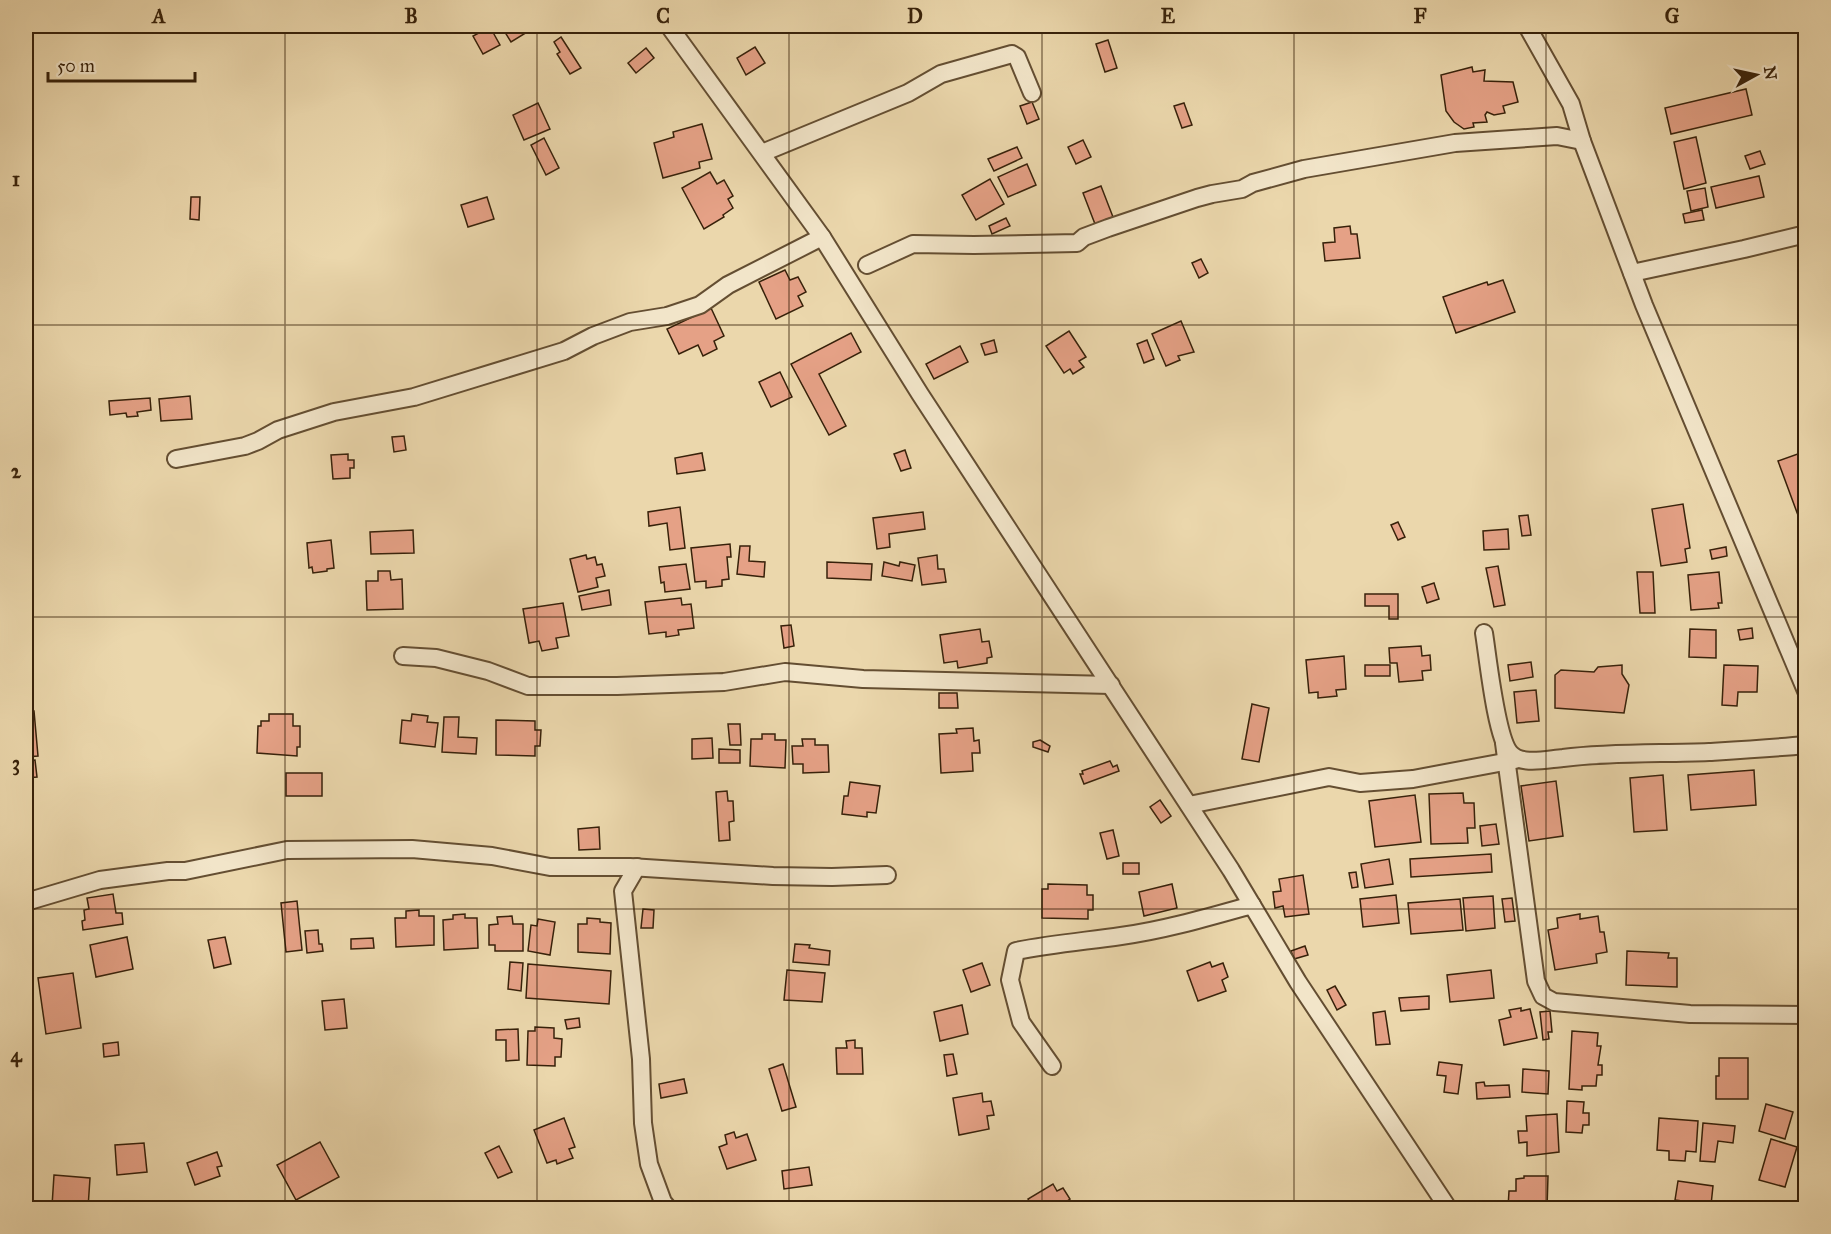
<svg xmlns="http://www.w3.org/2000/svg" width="1831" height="1234" viewBox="0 0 1831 1234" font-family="'IM FELL Great Primer',serif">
	<rect width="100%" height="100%" fill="#ebd7ac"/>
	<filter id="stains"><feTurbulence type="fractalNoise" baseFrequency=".00333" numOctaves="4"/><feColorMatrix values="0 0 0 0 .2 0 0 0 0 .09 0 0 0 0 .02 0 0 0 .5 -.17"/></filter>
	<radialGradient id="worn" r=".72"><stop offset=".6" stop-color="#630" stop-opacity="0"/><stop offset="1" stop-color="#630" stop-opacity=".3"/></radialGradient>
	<g fill="#e5a186" stroke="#37210a" stroke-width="1.5">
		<polygon points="508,26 537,26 511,42 503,29"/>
		<polygon points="490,27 500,45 483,54 473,36"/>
		<polygon points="561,37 581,68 570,74 557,54 560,52 554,42"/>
		<polygon points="1108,40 1117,68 1105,72 1096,44"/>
		<polygon points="755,47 765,63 746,75 737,58"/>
		<polygon points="646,48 654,58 636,73 628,63"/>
		<polygon points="1472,67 1473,72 1485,70 1484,81 1513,82 1518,102 1503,106 1505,113 1494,115 1487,112 1485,115 1487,122 1473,123 1474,127 1464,129 1454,122 1446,111 1441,75"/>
		<polygon points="1746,89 1752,115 1671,134 1665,108"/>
		<polygon points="1032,102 1039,119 1027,124 1020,106"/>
		<polygon points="538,103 550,129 524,140 513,115"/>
		<polygon points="1184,103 1192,125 1182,128 1174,106"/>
		<polygon points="702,124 712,159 699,162 700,168 663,178 654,143 674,137 673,132"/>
		<polygon points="1696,137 1706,183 1684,189 1674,142"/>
		<polygon points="544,138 559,168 546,175 531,145"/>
		<polygon points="1083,140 1091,157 1076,164 1068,147"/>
		<polygon points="1017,147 1022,158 994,171 988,159"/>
		<polygon points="1760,151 1765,164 1750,169 1745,156"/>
		<polygon points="1027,164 1036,185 1008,197 998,177"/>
		<polygon points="710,172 717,184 724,180 733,196 728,199 733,208 723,215 724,217 704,229 682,188"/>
		<polygon points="1759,176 1764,197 1716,208 1711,187"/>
		<polygon points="990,179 1004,204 976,220 962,195"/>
		<polygon points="1101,186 1113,217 1095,224 1083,193"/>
		<polygon points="1705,188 1708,207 1691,211 1687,191"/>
		<polygon points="191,197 200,197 199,220 190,219"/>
		<polygon points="487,197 494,219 468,227 461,205"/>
		<polygon points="1702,210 1704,220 1685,223 1683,214"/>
		<polygon points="1006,218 1010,226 992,234 989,226"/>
		<polygon points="1350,226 1351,234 1357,234 1360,258 1325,261 1323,243 1335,242 1334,228"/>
		<polygon points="1201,259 1208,273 1199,278 1192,263"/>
		<polygon points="785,270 790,280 798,277 806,292 798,296 803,306 776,319 759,282"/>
		<polygon points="1503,280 1515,312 1456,333 1443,297 1487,282 1488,285"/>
		<polygon points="711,308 724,336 714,341 717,349 703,356 698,345 679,354 667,329"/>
		<polygon points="1181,321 1194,352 1178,356 1180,360 1166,366 1152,334"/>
		<polygon points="1069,331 1086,357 1079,361 1084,367 1073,374 1070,369 1064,373 1046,346"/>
		<polygon points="851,333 861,352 819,374 846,426 829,435 791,364"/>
		<polygon points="994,340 997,352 985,355 981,344"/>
		<polygon points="1147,340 1154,359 1144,363 1137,344"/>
		<polygon points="960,346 968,362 934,379 926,364"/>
		<polygon points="780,372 792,397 771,407 759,382"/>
		<polygon points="190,396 192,419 161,421 159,399"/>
		<polygon points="150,398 151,410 137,412 138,416 127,417 126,413 110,415 109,401"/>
		<polygon points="404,436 406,450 394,452 392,437"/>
		<polygon points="905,450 911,468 901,471 894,454"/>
		<polygon points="1806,451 1806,537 1778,461"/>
		<polygon points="702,453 705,470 677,474 675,458"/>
		<polygon points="348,454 348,460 354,460 354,468 350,468 350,478 333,479 331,455"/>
		<polygon points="1683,504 1690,548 1685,549 1687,562 1661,566 1652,509"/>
		<polygon points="680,507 685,548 670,550 667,523 649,526 648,512"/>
		<polygon points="923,512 925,529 889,534 890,547 877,549 873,518"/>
		<polygon points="1528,515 1531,535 1522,536 1519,516"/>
		<polygon points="1398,522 1405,537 1398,540 1391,525"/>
		<polygon points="1508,529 1509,549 1484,550 1483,531"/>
		<polygon points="413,530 414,553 371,554 370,532"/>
		<polygon points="331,540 334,568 327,569 327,571 313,573 312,567 309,568 307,543"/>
		<polygon points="730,544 731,557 727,557 729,579 722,580 722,586 706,588 706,581 695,582 691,548"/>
		<polygon points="740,546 750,546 749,561 765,562 764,577 737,574"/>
		<polygon points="1726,547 1727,556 1712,559 1710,550"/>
		<polygon points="586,555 587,559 595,557 597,565 602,564 605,576 596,578 598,587 578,592 570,559"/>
		<polygon points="937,555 938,569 944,569 946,582 922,585 918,558"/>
		<polygon points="827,562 872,564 871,580 827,578"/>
		<polygon points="884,562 899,566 900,562 915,565 912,581 882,576"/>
		<polygon points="686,564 690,589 665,592 664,582 661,583 659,567"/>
		<polygon points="1498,566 1505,605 1494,607 1486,568"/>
		<polygon points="378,571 390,571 391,580 402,579 403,609 367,610 366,581 378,581"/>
		<polygon points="1637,572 1653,572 1655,613 1640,613"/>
		<polygon points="1719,572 1722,603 1718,603 1719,608 1691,610 1688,575"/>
		<polygon points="1434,583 1439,599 1427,603 1422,587"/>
		<polygon points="609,590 611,605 582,610 579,596"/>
		<polygon points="1365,594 1398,594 1398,619 1389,619 1389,606 1365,606"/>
		<polygon points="681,598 682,605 691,604 694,628 678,630 679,635 666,637 666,632 649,634 645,602"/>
		<polygon points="563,603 569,636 556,638 558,648 542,651 539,641 529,643 523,609"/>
		<polygon points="791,625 794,646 784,648 781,626"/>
		<polygon points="1752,628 1753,638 1740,640 1738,630"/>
		<polygon points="980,629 982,642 989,641 992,657 987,658 987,663 958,668 957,661 944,663 940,635"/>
		<polygon points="1690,629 1716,630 1716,658 1689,657"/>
		<polygon points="1421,646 1422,656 1430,655 1431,670 1422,671 1423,680 1399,682 1397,663 1390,663 1389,648"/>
		<polygon points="1344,656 1346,689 1336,690 1337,696 1318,698 1318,692 1309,693 1306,660"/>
		<polygon points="1531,662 1533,677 1510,681 1508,665"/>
		<rect x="1365" y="665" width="25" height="11"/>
		<polygon points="1622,665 1622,674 1629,685 1624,713 1555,708 1555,675 1561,670 1594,672 1598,667"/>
		<polygon points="1724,665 1758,666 1757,692 1738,692 1737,706 1722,705"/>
		<polygon points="1536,690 1539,721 1517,723 1514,692"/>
		<polygon points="939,693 957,693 958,708 939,708"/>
		<polygon points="1252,704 1269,708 1259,762 1242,759"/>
		<polygon points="26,711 34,711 38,756 26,757"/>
		<polygon points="269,714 293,714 293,726 300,726 300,747 297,747 297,756 257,753 258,726 261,726 261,721 269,721"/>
		<polygon points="412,714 428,716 427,722 438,723 435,747 400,743 402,720 411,721"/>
		<polygon points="444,717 459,717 458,737 477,738 476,754 442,752"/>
		<polygon points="496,720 535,721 535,730 541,730 540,746 535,746 535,756 496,755"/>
		<polygon points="728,724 740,724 741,745 730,745"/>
		<polygon points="973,728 974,741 979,740 980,753 972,753 973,771 941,773 939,734 957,733 956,729"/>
		<polygon points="762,734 775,734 775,740 786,740 785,768 750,766 751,739 762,739"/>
		<polygon points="712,738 713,758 692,759 692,739"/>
		<polygon points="802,739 815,739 815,745 828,745 829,772 803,773 803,764 793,764 792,746 803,746"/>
		<polygon points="1040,740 1050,746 1048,752 1033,747 1033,742"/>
		<polygon points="719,749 740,750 740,763 719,763"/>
		<polygon points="35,760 37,777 26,778 26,761"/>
		<polygon points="1110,761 1113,767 1117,765 1119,771 1084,784 1080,774 1083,774 1082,771"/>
		<polygon points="1754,770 1756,805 1691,810 1688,775"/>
		<rect x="286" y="773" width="36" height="23"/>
		<polygon points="1663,775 1667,830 1634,832 1630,778"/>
		<polygon points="1556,781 1563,836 1529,841 1521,786"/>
		<polygon points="850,782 880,786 876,813 867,812 867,817 842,814 844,796 848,796"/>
		<polygon points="727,791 728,801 733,801 734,821 729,822 730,840 719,841 716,792"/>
		<polygon points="1463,793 1464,803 1474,803 1475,828 1467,828 1468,843 1431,844 1429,794"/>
		<polygon points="1415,795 1421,842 1375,847 1369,801"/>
		<polygon points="1160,800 1171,816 1161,823 1150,807"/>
		<polygon points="1496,824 1499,844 1482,846 1480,826"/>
		<polygon points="599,827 600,849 579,850 578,829"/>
		<polygon points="1113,830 1119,856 1107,859 1100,833"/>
		<polygon points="1491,854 1492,872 1411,877 1410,859"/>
		<polygon points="1389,859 1393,884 1365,888 1361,864"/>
		<rect x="1123" y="863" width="16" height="11"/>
		<polygon points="1356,872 1358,887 1352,888 1349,873"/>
		<polygon points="1303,875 1309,914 1285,917 1283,906 1275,908 1273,892 1281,891 1279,879"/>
		<polygon points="1048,884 1087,885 1087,895 1093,895 1093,910 1088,910 1088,919 1042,918 1042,889 1048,889"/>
		<polygon points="1172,884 1177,908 1144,916 1139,892"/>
		<polygon points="113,894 116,913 122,913 123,924 83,930 82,921 85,920 84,910 89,909 87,898"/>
		<polygon points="1396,895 1399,923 1363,927 1360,899"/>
		<polygon points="1493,896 1495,928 1466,931 1463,898"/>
		<polygon points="1512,898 1515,921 1505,922 1502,899"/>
		<polygon points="1460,899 1463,930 1411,934 1408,903"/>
		<polygon points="297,901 302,950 286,952 281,903"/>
		<polygon points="643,909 654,910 653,928 641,928"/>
		<polygon points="419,910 419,916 434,916 434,945 396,947 395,918 406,918 406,911"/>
		<polygon points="465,914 465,918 477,918 478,948 444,950 443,920 453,919 453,915"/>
		<polygon points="1580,914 1580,919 1598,916 1600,932 1604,932 1607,952 1596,954 1597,963 1555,970 1548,930 1558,928 1557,918"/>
		<polygon points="512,916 513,924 523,924 523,951 495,951 495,945 489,945 489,925 498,924 497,917"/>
		<polygon points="587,918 600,919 600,922 611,923 610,954 578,952 578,924 587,924"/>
		<polygon points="538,919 555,922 550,955 528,951 531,925 537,926"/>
		<polygon points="318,930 319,944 322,944 323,951 307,953 305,931"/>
		<polygon points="127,937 133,969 96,977 90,945"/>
		<polygon points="225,937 231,964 214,968 208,940"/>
		<polygon points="373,938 374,948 351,949 351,939"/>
		<polygon points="795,944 810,945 809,948 830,951 829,965 793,962"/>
		<polygon points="1305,946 1308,955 1294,959 1291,951"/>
		<polygon points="1627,951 1669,953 1668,958 1677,958 1677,987 1626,985"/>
		<polygon points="510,962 523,963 521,991 508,989"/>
		<polygon points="1210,962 1212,967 1223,963 1228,977 1222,980 1226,991 1198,1001 1187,971"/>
		<polygon points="982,963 990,985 971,992 963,970"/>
		<polygon points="528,964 611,971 609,1004 526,998"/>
		<polygon points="787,970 825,973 822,1002 784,1000"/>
		<polygon points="1491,970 1494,998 1450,1002 1447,975"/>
		<polygon points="73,973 81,1028 46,1034 38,978"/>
		<polygon points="1335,986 1346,1005 1337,1010 1327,990"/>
		<polygon points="1429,996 1429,1009 1401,1011 1399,998"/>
		<polygon points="344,999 347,1028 325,1030 322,1001"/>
		<polygon points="962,1005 968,1034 940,1041 934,1012"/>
		<polygon points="1521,1008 1521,1011 1530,1009 1537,1038 1504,1045 1499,1020 1511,1017 1509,1010"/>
		<polygon points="1385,1011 1390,1044 1376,1045 1373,1013"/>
		<polygon points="1550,1011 1552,1032 1548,1032 1549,1039 1543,1040 1540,1012"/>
		<polygon points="579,1018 580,1027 567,1029 565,1020"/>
		<polygon points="535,1027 554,1028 554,1038 562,1039 561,1057 555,1057 555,1066 527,1065 528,1031 535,1031"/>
		<polygon points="518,1029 519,1060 506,1061 506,1040 496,1040 496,1030"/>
		<polygon points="1572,1031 1598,1033 1597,1046 1601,1046 1598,1065 1602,1065 1602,1075 1597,1075 1596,1086 1582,1086 1582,1090 1569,1089"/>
		<polygon points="855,1040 855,1048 862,1048 863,1074 837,1074 836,1048 847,1048 846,1041"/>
		<polygon points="118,1042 119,1055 104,1057 103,1044"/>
		<polygon points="953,1054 957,1074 947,1076 944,1055"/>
		<polygon points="1719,1058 1748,1058 1748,1099 1716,1099 1716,1076 1719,1076"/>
		<polygon points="1439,1062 1462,1065 1458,1094 1444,1092 1446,1076 1437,1075"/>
		<polygon points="783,1064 796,1107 782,1111 769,1069"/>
		<polygon points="1523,1069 1549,1071 1548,1094 1522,1092"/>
		<polygon points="684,1079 687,1093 661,1098 659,1084"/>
		<polygon points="1484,1082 1485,1086 1509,1085 1510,1097 1477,1099 1476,1083"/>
		<polygon points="982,1093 983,1102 991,1101 994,1115 987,1116 989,1129 959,1135 953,1098"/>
		<polygon points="1567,1101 1584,1102 1583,1113 1589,1113 1589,1125 1583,1125 1582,1133 1566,1132"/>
		<polygon points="1766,1104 1793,1112 1785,1139 1759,1131"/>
		<polygon points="1557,1114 1559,1152 1527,1156 1527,1142 1519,1143 1518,1131 1527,1131 1526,1116"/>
		<polygon points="564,1118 575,1147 569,1149 573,1158 557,1164 556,1160 547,1163 534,1130"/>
		<polygon points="1659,1118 1698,1121 1696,1152 1686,1151 1685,1161 1669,1160 1669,1151 1657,1150"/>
		<polygon points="1703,1123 1735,1126 1733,1143 1718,1141 1715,1162 1700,1161"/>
		<polygon points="734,1132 736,1138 747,1134 756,1160 727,1169 719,1147 727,1144 725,1135"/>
		<polygon points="1771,1139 1797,1147 1785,1187 1759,1180"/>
		<polygon points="320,1142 339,1177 296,1200 277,1165"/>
		<polygon points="144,1143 147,1172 117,1175 115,1145"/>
		<polygon points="499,1146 512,1172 498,1178 485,1153"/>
		<polygon points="217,1152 222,1166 217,1167 220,1176 195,1185 187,1163"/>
		<polygon points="809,1167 812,1185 784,1189 782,1171"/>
		<polygon points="54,1175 90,1178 88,1208 52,1206"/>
		<polygon points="1524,1176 1548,1176 1547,1208 1508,1208 1509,1191 1516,1191 1516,1179 1524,1178"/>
		<polygon points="1678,1181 1713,1186 1711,1205 1675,1200"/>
		<polygon points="1053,1184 1057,1191 1063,1188 1070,1199 1066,1202 1070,1208 1033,1208 1028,1199"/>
	</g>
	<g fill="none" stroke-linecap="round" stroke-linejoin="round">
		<defs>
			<g id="minor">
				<polyline points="669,26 822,237 920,394 1231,870 1298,982 1448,1208"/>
				<polyline points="1527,26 1571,104 1582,141 1644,305 1806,691"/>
				<polyline points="762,153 908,93 941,74 1012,54 1017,57 1032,93"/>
				<polyline points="867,265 913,244 974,245 1077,243 1084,237 1108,228 1197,198 1212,194 1242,189 1253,183 1304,169 1455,143 1557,136 1582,141"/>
				<polyline points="1632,273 1744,249 1806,234"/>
				<polyline points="176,459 245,446 258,441 278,430 334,412 414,397 564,351 593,336 630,322 667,316 700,305 728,285 822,237"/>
				<path d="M1484 633C1488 658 1496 737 1510 753 1521 766 1548 759 1563 758 1612 752 1661 754 1709 752 1741 750 1774 748 1806 745"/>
				<polyline points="403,656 436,658 488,671 528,686 617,686 724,682 785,672 863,679 1111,685"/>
				<polyline points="1504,743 1536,981 1543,996 1554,1002 1690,1014 1806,1015"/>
				<polyline points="1189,805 1329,777 1360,783 1413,779 1515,760"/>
				<polyline points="637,867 623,891 641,1059 643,1123 649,1164 663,1202 668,1208"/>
				<polyline points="26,902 100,880 168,871 185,871 287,850 412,849 492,856 550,867 630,867 773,876 832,877 887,875"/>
				<path d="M1052 1066 1021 1022 1010 980 1016 951C1051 944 1086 941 1121 936 1165 930 1209 917 1252 905"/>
			</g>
		</defs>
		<use href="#minor" stroke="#644e32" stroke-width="20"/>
		<use href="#minor" stroke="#f2e5c9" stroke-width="16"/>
	</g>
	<path fill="none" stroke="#37210a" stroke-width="1.5" stroke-opacity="0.55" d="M285 26V1208M537 26V1208M789 26V1208M1042 26V1208M1294 26V1208M1546 26V1208M26 325H1806M26 617H1806M26 909H1806"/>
	<rect width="1831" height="1234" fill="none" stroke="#ebd7ac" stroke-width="66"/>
	<g transform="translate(1756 75) rotate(82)" stroke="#f2e5c9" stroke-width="4.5" paint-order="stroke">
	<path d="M0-4.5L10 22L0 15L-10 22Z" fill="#37210a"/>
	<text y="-9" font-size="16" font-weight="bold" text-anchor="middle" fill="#37210a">N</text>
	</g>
	<path d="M48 72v9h147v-9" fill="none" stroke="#37210a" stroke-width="3"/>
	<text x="57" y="72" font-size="18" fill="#37210a" stroke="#f2e5c9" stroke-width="4.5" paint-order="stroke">50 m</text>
	<rect x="33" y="33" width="1765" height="1168" fill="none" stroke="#37210a" stroke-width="2"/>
	<g font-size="20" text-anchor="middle" font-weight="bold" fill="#37210a">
		<text x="159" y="23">A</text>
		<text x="411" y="23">B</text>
		<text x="663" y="23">C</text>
		<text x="915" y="23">D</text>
		<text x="1168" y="23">E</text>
		<text x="1420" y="23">F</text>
		<text x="1672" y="23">G</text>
		<text x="16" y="186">1</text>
		<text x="16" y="478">2</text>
		<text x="16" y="770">3</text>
		<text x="16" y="1062">4</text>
	</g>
	<rect width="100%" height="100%" filter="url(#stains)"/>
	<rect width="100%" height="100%" fill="url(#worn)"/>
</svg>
